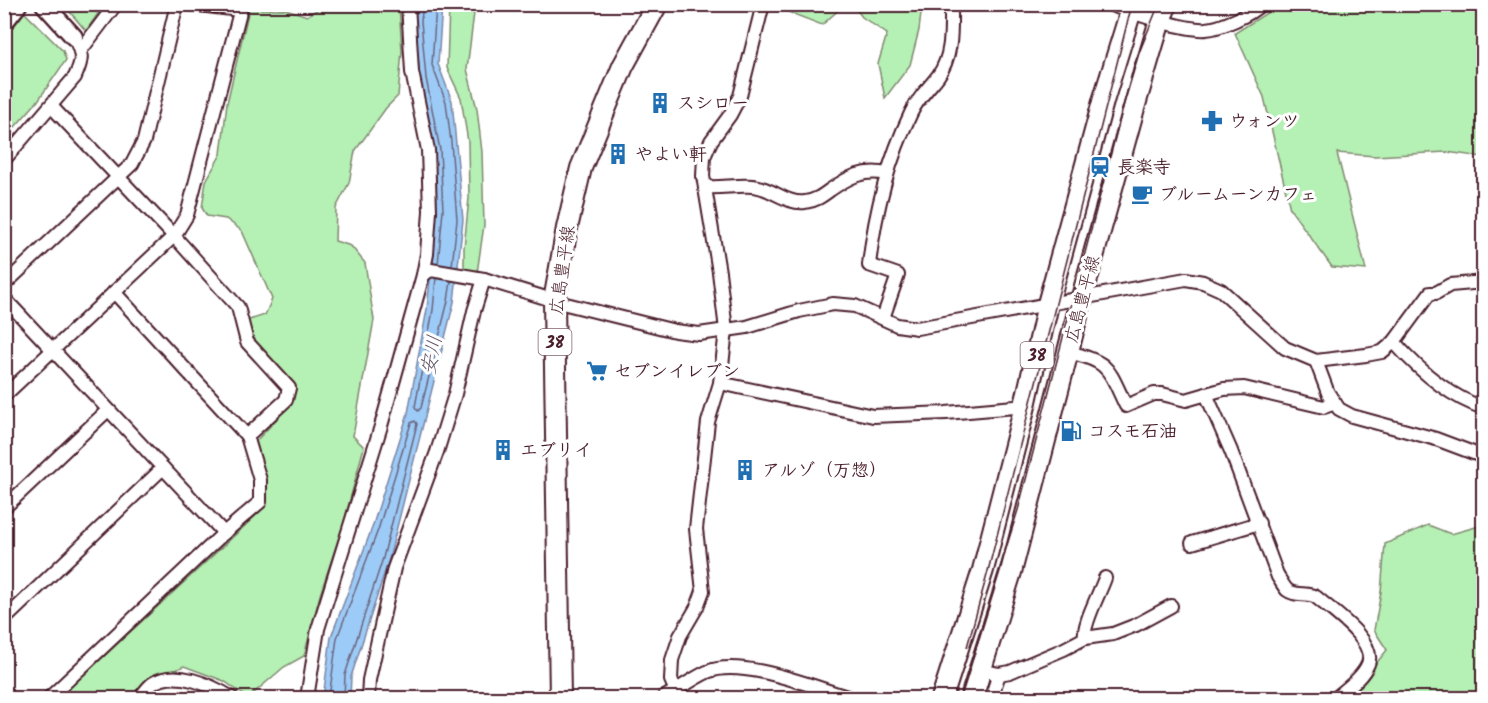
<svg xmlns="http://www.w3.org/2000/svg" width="1488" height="703" viewBox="0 0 1488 703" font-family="Kalam,'Klee One',sans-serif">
	<rect width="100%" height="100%" fill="#fff"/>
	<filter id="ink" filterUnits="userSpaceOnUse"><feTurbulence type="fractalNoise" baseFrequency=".0167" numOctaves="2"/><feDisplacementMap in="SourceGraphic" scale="12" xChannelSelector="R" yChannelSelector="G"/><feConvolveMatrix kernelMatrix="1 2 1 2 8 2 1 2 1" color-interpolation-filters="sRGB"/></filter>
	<g filter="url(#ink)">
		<g fill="#b5f0b4" stroke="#808870" stroke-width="1.5">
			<polygon points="64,5 104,5 86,31"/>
			<path d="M323 5H399L402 51 398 96 386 108 355 151 349 183 336 208 335 241 351 246 365 263 374 320 353 436 364 447 344 522 320 595 304 656 284 667 248 698 224 681 184 666 145 684 133 698H59L265 507C267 483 263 463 256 441L291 404 294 384 259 349 246 321 265 315 272 299 242 231 226 219 207 216 202 208 206 181 221 154 227 103 249 9H286L307 16 320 8Z"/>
			<polygon points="449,5 475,5 467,69 477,109 482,152 484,225 477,273 464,272 464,248 469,198 468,142 461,98 447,68"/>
			<polygon points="770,5 771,4 844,5 822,25"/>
			<polygon points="853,5 922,5 919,30 910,65 885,98 878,64 887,34 862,17"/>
			<polygon points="1276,5 1483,5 1483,157 1446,152 1375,156 1337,153 1366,270 1332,267 1290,209 1264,97 1235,33 1270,11"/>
			<polygon points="18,6 63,51 66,60 37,102 5,138 5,29"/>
			<polygon points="1428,525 1451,534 1483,525 1483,698 1348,698 1387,650 1374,630 1381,592 1385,544"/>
		</g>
		<polygon fill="#9ccbf7" stroke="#7b86a5" stroke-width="1.5" points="417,5 442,5 438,64 452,101 463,220 454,302 389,559 351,677 350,698 323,698 331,637 372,528 408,413 427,309 437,210 434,150 420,79 415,21"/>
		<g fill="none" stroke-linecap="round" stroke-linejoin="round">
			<g stroke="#6b647d" stroke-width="1.5">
				<polyline points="423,4 421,21 426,78 440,150 443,210 438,264"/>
				<polyline points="436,4 432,65 446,102 451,142 457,220 452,266"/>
				<polyline points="436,278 433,310 415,407 418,411 421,408 448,301 451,281"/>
				<polyline points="329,698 337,638 378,530 411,423 415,421 417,424 383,558 345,675 344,698"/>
			</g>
			<defs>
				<g id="minor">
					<polyline points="190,4 240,10"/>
					<path d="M1108 4C1131 12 1184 31 1206 29 1221 28 1250 15 1261 4"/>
					<polyline points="81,50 116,4"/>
					<path d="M4 160 75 77C83 59 83 55 74 37"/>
					<path d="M705 187C724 189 747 182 765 189 778 194 791 204 805 202 815 201 822 196 830 190 849 177 863 169 887 174"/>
					<polyline points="423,275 431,270 484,279 562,303 675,331 699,334 747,327 799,311 833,304 855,306 897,325 917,328 1186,279 1203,282 1221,290 1285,348 1316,361 1366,355 1382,352 1394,342 1430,293 1436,293 1450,285 1484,282"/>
					<polyline points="4,285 132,164 144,141 177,4"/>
					<polyline points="114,292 247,436"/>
					<polyline points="4,298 224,533"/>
					<path d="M883 318 898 275 869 265C875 212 888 161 911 113 918 98 928 89 938 76 953 56 951 29 951 4"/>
					<path d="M1394 342C1418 369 1449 397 1484 408"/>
					<path d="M1068 352C1111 362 1108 369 1126 406L1154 394H1162L1186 400 1224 389 1244 388 1324 407 1335 403"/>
					<polyline points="1316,361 1328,393 1339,409 1352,416 1436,439 1484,457"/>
					<polyline points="720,383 873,416 946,413 1015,407 1024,410"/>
					<path d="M1206 394 1231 451 1278 577C1281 581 1284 587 1287 590 1296 597 1307 592 1316 597 1332 611 1377 641 1368 664 1362 678 1347 688 1336 698"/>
					<polyline points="4,396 174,236 187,215 242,4"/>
					<polyline points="4,508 108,410"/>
					<polyline points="1192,543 1259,523"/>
					<polyline points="4,620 163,468"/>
					<path d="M1085 638C1082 625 1100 593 1105 578"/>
					<polyline points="981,670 999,674 1010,672 1064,649 1085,638 1113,634 1136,625 1171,606"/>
					<polyline points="49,698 224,533 260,502 260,480 247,436 286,400 289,388 247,342 238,307 174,236 51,106"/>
					<path d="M140 698C143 694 148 687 152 684 175 668 211 685 232 698"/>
					<polyline points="307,698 318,629 381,426 423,275 427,254 430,211 428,150 412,72 408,4"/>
					<polyline points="368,698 369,680 394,568 437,452 455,394 474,311 484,279"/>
					<path d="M663 698C678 690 692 679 707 672 742 657 815 688 851 698"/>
					<polyline points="679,698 671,680 672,660 680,636 697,607 703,591 696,529 708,422 720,383 726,330 719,272 703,176 704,157 711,141 730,115 740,96 763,4"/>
					<polyline points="991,698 999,674"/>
				</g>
				<polyline id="tertiary" points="44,4 74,37"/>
				<g id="primary">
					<polyline points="560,698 554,301 567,228 581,168 623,66 657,4"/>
					<polyline points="942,698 983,570 1024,410 1048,304 1104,98 1133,4"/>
					<polyline points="972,698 1011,572 1082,297 1134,108 1160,20 1167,4"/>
				</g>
				<polyline id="motorway" points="4,18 15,4"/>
			</defs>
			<use href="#minor" stroke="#4a1f2b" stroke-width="16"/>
			<use href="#tertiary" stroke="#4a1f2b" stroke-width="21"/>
			<use href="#primary" stroke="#4a1f2b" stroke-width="24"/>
			<use href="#motorway" stroke="#4a1f2b" stroke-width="27"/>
			<use href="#minor" stroke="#fff" stroke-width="12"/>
			<use href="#tertiary" stroke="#fff" stroke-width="16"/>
			<use href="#primary" stroke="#fff" stroke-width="20"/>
			<use href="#motorway" stroke="#fff" stroke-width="22"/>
			<g stroke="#4a1f2b" stroke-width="1.5">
				<polyline points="967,647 987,575 1132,4"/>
				<polyline points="959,698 1018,510 1134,65 1159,4"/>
			</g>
		</g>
	</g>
	<defs>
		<symbol id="building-bare" viewBox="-9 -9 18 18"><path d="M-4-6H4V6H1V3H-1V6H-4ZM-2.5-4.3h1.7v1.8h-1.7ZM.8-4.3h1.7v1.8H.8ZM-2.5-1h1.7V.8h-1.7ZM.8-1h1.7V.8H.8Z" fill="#1f6fb2" stroke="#fff" stroke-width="2.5" paint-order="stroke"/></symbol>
		<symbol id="pharmacy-bare" viewBox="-9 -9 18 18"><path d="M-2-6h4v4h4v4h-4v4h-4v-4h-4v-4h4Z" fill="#1f6fb2" stroke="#fff" stroke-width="2.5" paint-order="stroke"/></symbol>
		<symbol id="station-bare" viewBox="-9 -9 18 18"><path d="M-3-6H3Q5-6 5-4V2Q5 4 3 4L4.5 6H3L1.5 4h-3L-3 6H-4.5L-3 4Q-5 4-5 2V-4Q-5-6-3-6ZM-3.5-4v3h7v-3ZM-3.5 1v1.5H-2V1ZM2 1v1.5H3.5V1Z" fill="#1f6fb2" stroke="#fff" stroke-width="2.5" paint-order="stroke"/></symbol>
		<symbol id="cafe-bare" viewBox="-9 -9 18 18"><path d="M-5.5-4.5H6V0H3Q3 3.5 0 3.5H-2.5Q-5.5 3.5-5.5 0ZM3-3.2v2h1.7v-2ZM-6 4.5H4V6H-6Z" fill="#1f6fb2" stroke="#fff" stroke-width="2.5" paint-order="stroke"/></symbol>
		<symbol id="supermarket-bare" viewBox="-9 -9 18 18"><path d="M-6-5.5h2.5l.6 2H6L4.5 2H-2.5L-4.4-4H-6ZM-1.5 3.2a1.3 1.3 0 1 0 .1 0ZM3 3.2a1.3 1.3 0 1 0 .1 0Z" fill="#1f6fb2" stroke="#fff" stroke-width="2.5" paint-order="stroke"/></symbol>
		<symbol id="fuel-bare" viewBox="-9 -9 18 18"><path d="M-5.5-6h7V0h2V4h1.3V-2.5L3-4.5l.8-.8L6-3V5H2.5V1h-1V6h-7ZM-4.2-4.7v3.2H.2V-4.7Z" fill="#1f6fb2" stroke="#fff" stroke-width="2.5" paint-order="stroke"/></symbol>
	</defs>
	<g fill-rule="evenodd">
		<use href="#building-bare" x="645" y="88" width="30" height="30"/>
		<use href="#pharmacy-bare" x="1197" y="106" width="30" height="30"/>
		<use href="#building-bare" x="603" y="139" width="30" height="30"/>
		<use href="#station-bare" x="1085" y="152" width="30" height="30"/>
		<use href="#cafe-bare" x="1127" y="179" width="30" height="30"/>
		<use href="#supermarket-bare" x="582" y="356" width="30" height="30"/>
		<use href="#fuel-bare" x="1056" y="416" width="30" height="30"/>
		<use href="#building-bare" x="488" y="435" width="30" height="30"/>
		<use href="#building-bare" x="730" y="455" width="30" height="30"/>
	</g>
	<g text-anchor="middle" stroke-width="6" stroke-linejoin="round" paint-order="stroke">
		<g fill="#fff" stroke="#80626b" stroke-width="1.5">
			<rect x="538.5" y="329" width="33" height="26" rx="4.5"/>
			<rect x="1020.5" y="342" width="33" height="26" rx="4.5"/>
		</g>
		<g font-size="16" font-weight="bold" fill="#4a1f2b">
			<text x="555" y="348">38</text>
			<text x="1037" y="361">38</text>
		</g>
		<g font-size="18" font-weight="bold" fill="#4a1f2b" stroke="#fff" text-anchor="start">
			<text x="677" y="109">スシロー</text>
			<text x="1229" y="127">ウォンツ</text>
			<text x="635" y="160">やよい軒</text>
			<text x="1117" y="173">長楽寺</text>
			<text x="1159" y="200">ブルームーンカフェ</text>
			<text x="614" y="377">セブンイレブン</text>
			<text x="1088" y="437">コスモ石油</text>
			<text x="520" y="456">エブリイ</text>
			<text x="762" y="476">アルゾ（万惣）</text>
		</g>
		<g font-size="18" fill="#4a1f2b" stroke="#fff">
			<text transform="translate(562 270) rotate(-82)" y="6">広島豊平線</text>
			<text transform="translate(1082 299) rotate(-75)" y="6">広島豊平線</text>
		</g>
		<g font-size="20" font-style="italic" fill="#635368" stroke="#fff">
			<text transform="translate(431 355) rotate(-79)" y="7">安川</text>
		</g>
	</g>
	<rect width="1488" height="703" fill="none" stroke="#fff" stroke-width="24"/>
	<rect x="12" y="12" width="1464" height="679" fill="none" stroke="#4a1f2b" stroke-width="2" filter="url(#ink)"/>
</svg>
